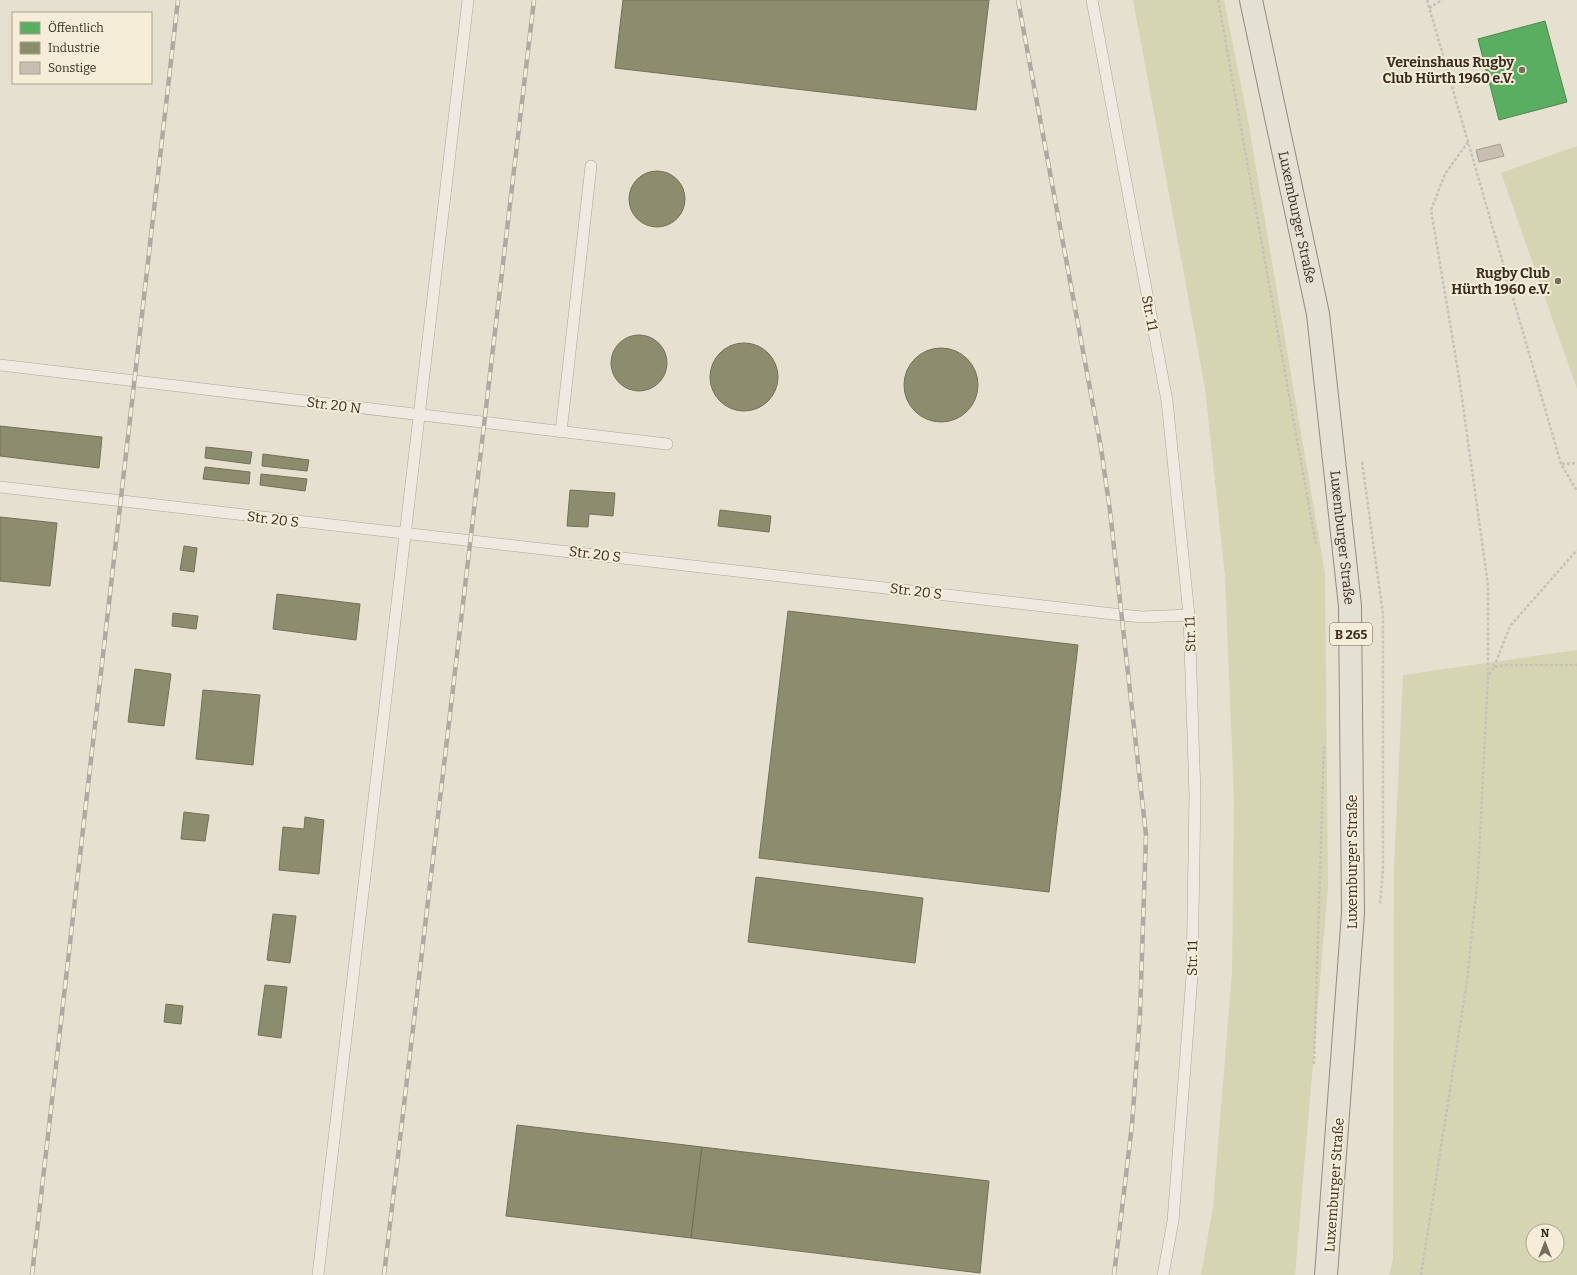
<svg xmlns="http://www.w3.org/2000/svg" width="1577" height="1275" viewBox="0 0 1577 1275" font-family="Bitter,serif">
	<rect width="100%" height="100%" fill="#e6e0d1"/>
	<g fill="#d5d5b4" fill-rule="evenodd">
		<polygon points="1133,0 1224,0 1247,115 1325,574 1328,887 1295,1275 1201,1275 1213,1207 1232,972 1234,801 1225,576 1205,388"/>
		<polygon points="1577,146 1577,389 1501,173"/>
		<path d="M1577 650V1275H1389L1393 1259 1394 869 1403 675ZM1533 1231H1557V1255H1533Z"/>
	</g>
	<polygon fill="#5aae61" stroke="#51874e" points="1545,21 1567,102 1499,120 1478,39"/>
	<g fill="#8c8c6e" stroke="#747057">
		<polygon points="623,0 989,0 976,110 615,68"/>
		<circle cx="657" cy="199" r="28"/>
		<circle cx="639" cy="363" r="28"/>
		<circle cx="744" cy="377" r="34"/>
		<circle cx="941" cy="385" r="37"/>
		<polygon points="0,426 102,437 99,468 0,456"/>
		<polygon points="206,447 252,452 250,464 205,458"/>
		<polygon points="263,454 309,460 307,471 262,466"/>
		<polygon points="205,467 250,472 249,484 203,479"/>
		<polygon points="261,474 307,479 305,491 260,485"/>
		<polygon points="570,490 615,493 613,516 589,514 588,527 567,526"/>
		<polygon points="720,510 771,516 769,532 718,526"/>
		<polygon points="0,517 57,523 50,586 0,581"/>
		<polygon points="184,546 197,548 194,572 180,570"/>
		<polygon points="277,594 360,604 356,640 273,629"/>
		<polygon points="788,611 1078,645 1049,892 759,858"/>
		<polygon points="173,613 198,616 196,629 172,626"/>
		<polygon points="135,669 171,674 164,726 128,722"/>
		<polygon points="203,690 260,695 253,765 196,759"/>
		<polygon points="184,812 209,815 205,841 181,839"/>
		<polygon points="305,817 324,820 319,874 279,870 283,827 304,829"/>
		<polygon points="756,877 923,898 915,963 748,942"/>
		<polygon points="273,914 296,916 290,963 267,960"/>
		<polygon points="265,985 287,987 281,1038 258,1035"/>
		<polygon points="166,1004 183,1006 181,1024 164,1022"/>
		<polygon points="517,1125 702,1147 691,1238 506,1216"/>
		<polygon points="702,1147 989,1181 980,1273 691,1238"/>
	</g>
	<polygon fill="#c9beb2" stroke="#a79c90" points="1500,144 1504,156 1479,162 1476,150"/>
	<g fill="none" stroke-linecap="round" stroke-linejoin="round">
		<defs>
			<g id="lane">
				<polyline points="1092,0 1167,401 1189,615 1195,795 1192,976 1173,1221 1163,1275"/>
				<polyline points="0,365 667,444"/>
				<polyline points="561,432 591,166"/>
				<polyline points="0,487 1122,615 1142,617 1189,615"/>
				<polyline points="318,1275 468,0"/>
			</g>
			<g id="primary">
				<path id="s1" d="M1251 0 1318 314 1350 606 1353 913 1326 1275"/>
			</g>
		</defs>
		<use href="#lane" stroke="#aba599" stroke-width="12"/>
		<use href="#primary" stroke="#918a80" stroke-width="24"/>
		<g stroke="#c7c1b9" stroke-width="2.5" stroke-dasharray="3 2" stroke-linecap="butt">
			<polyline points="1218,0 1316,545"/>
			<polyline points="1427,0 1561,464 1577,491"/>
			<polyline points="1429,8 1442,0"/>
			<polyline points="1468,142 1445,174 1431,210 1459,377 1488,585 1488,677"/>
			<polyline points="1362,462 1383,614 1383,870 1380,904"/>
			<polyline points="1562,464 1577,463"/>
			<polyline points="1494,667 1510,626 1577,550"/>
			<polyline points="1314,1064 1324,745"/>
			<polyline points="1421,1275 1467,981 1478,875 1488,677 1494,667 1506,665 1577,665"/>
		</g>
		<use href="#lane" stroke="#eeeae2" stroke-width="11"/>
		<use href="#primary" stroke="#e5e0d4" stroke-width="22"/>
		<defs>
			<g id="rail">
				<polyline points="1018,0 1101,448 1110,511 1146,835 1140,1014 1132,1125 1114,1275"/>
				<polyline points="32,1275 178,0"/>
				<polyline points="384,1275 534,0"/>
			</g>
		</defs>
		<use href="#rail" stroke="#aeaaa2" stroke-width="4.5"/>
		<use href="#rail" stroke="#f5edd8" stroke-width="3" stroke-dasharray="9" stroke-linecap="butt"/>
	</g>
	<g fill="#776c5f" stroke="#f5edd8" stroke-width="1.5">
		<circle cx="1522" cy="70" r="4"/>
		<circle cx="1558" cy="281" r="4"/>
	</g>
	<g text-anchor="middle" stroke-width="4" stroke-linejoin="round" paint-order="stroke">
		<rect fill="#f5edd8" stroke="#736758" stroke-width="1" x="1330" y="623" width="42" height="22" rx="3"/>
		<g font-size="13" font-weight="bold" fill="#3b2d21">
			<text x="1351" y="639">B 265</text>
		</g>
		<g font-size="14" font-weight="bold" fill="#3b2d21" stroke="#f5edd8" text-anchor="end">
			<text x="1514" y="67">Vereinshaus Rugby<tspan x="1514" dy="16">Club Hürth 1960 e.V.</tspan></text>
			<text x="1550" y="278">Rugby Club<tspan x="1550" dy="16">Hürth 1960 e.V.</tspan></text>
		</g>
		<g font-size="14" fill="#3b2d21" stroke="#f5edd8">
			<text dy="5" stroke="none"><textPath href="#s1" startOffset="222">Luxemburger Straße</textPath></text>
			<text transform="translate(1150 313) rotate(79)" y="5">Str. 11</text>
			<text transform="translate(334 405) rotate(7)" y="5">Str. 20 N</text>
			<text transform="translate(273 519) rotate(7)" y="5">Str. 20 S</text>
			<text dy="5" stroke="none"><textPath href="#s1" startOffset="546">Luxemburger Straße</textPath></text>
			<text transform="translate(595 554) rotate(7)" y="5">Str. 20 S</text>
			<text transform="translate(916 591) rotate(7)" y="5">Str. 20 S</text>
			<text transform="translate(1190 634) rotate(-92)" y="5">Str. 11</text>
			<text transform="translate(1352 862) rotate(-90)" y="5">Luxemburger Straße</text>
			<text transform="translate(1192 958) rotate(-89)" y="5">Str. 11</text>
			<text transform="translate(1334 1185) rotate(-86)" y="5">Luxemburger Straße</text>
		</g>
	</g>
	<rect x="12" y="12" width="140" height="72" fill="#f5edd8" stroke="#aba08f"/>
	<rect x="20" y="22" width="20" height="12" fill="#5aae61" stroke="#aba08f"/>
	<text x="48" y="32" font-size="12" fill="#3b2d21">Öffentlich</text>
	<rect x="20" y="42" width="20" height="12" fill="#8c8c6e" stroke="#aba08f"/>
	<text x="48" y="52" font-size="12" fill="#3b2d21">Industrie</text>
	<rect x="20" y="62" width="20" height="12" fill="#c9beb2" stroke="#aba08f"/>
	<text x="48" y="72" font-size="12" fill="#3b2d21">Sonstige</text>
	<g transform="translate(1545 1243)"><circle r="19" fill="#f5edd8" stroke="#aba08f"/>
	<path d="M0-3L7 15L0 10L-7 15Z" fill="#776c5f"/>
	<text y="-6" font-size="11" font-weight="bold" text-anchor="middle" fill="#3b2d21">N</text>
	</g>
</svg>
